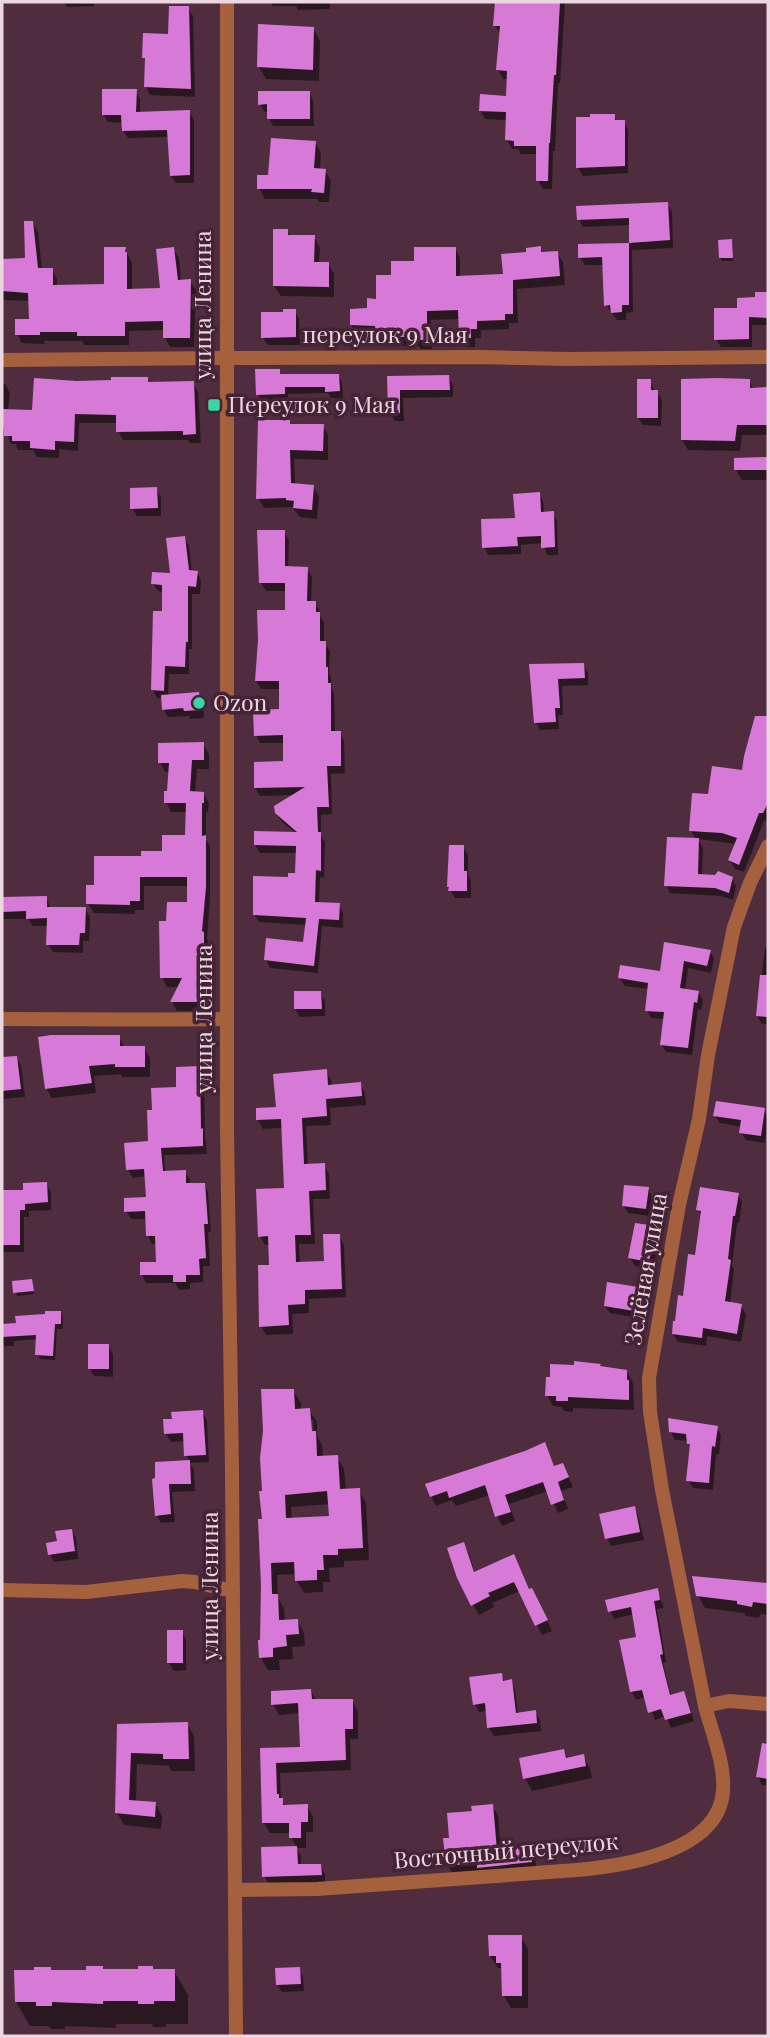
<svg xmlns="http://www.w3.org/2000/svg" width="770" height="2038" viewBox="0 0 770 2038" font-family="'Playfair Display',serif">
	<rect width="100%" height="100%" fill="#4f2d3f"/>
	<g fill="#0007" fill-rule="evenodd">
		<polygon points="64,2 94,2 94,6 67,7"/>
		<polygon points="270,2 330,2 330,9 298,10 296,6 273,6"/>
		<polygon points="497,2 565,2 560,83 558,83 555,151 553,151 552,189 543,189 538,180 538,154 521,154 518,149 512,149 507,140 507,120 485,119 480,110 507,98 508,79 503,79 498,70 500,34 495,25"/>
		<polygon points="188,8 193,16 195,97 150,95 146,87 147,63 144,57 170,36"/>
		<polygon points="313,28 320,41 319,81 266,79 259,67"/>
		<polygon points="136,91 140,99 140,113 189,112 194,120 194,183 176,183 171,176 169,137 128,138 123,130 123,123 108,122 103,114"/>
		<polygon points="309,92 313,100 314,126 273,126 269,118 269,112 265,112 260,104"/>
		<polygon points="614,116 618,122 624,122 628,130 628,173 583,176 578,168"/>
		<polygon points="315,142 321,153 320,170 325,170 331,181 329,202 319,202 317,199 265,199 259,188 270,177"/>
		<polygon points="667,204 672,212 673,248 632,250 633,312 626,313 626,320 617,320 606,305 604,265 585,265 580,257 580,246 631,244 630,225 583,227 579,219"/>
		<polygon points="32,222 38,232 42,270 52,270 57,279 57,286 106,286 125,249 132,263 132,290 162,290 173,249 179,258 181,282 190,281 196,290 194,347 170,347 165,338 165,330 129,331 129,345 84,345 82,341 44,341 45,344 22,343 17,334 31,321 30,301 4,300 2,296 2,260 27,260"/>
		<polygon points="287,231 290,236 314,237 320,248 319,263 328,263 334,274 334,297 281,296 274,286"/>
		<polygon points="731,241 733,244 733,261 722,261 720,258"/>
		<polygon points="455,248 460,258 460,278 505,276 528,254 540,248 543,254 557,253 563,262 565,285 517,289 518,323 509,323 509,329 481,330 481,338 475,338 475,347 466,347 461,338 460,319 431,320 432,349 421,349 419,346 382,346 377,334 357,334 351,325 377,300 393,277 416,263"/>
		<polygon points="756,293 768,294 768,325 752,325 752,347 721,347 716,339 739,310 756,299"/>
		<polygon points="295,311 299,319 300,345 268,345 263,338"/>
		<polygon points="279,371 281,375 338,375 342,382 343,398 331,398 328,393 288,394 288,401 262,401 258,394"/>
		<polygon points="448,377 453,385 453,397 403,398 404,421 395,421 390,413 389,378"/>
		<polygon points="147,379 150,384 193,383 198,392 201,443 190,443 188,440 123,440 118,431 118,423 79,423 78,451 59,449 59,458 37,457 33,450 18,450 16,444 11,444 6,433 2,433 2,384 5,384 10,393 8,411 34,411 77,382"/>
		<polygon points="749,380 754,390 768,389 768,435 742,435 740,451 688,450 682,440"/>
		<polygon points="650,381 655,392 657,392 662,400 661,426 643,425 638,418"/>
		<polygon points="289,421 291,425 323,426 328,435 328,460 294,459 295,485 313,487 319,496 317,519 300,517 292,507 264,508 258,498"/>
		<polygon points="736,459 768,459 768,480 742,480 736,470"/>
		<polygon points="156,489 161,497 161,516 137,516 132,508"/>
		<polygon points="539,494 543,501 544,513 553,513 557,521 558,555 547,555 543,543 521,545 521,554 488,555 484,547 517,519"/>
		<polygon points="284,532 289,540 288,568 307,569 312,577 311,603 315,603 320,611 320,616 324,622 324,643 330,651 329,673 331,677 332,689 334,693 335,733 340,733 344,741 345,773 331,774 332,814 321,815 321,836 325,842 324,878 320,877 319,904 339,905 343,913 343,928 322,926 318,973 270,968 266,960 305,944 307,925 259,922 254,914 289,879 297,875 297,853 260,853 255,845 296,833 282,822 276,813 295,795 260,796 255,788 256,763 285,763 285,743 260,743 256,735 281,710 280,689 261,689 256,681 286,612 286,591 266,591 261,583"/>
		<polygon points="184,538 189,546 192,572 197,572 201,580 200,594 192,594 192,649 189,649 189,674 169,674 168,696 198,694 203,702 204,718 190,719 189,716 168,717 163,709 163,698 157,698 153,690 164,613 164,592 158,591 153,584 172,575"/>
		<polygon points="583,665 588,673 588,685 562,686 563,715 558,715 559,729 540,730 536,723 531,666"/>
		<polygon points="756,717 768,718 768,820 764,821 744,872 735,869 730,860 737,844 698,839 703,848 702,876 732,878 736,886 733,900 721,896 670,893 666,885 696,840 691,830 710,796 743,772"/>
		<polygon points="203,744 209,754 209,769 197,769 195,793 203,793 209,803 208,812 206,812 206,840 210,846 210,898 207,939 209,943 208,1011 177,1011 172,1002 179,987 167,987 162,977 168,923 189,904 189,886 144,886 144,910 135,910 135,914 94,913 88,904 95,886 143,858 164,853 187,837 187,812 171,812 166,802 169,793 170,772 165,772 160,762"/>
		<polygon points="463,847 468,855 468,875 471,881 471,898 455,898 450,890"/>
		<polygon points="2,898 46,898 51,908 85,909 90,917 89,941 83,941 83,953 53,952 48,944 48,926 33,926 28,919 3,919"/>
		<polygon points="665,944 710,951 714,959 711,973 688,968 685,990 698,992 703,1000 701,1010 698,1009 692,1055 666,1052 661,1044 665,1019 651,1018 647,1010 649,989 625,986 620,978 661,973"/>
		<polygon points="765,947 768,948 768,1024 762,1024 757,1016"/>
		<polygon points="320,993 325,1001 325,1016 300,1017 295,1009"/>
		<polygon points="119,1037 125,1048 144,1048 150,1058 150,1077 122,1077 121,1074 94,1076 96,1093 52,1098 46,1088"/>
		<polygon points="16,1057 21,1065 25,1097 3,1099 2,1096 2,1059"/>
		<polygon points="199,1068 204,1075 205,1135 207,1154 164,1155 165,1173 185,1172 190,1180 190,1185 204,1184 208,1192 211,1232 208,1232 210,1266 203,1266 203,1282 190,1283 190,1289 179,1290 175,1283 146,1283 142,1275 158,1264 157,1244 152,1244 148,1236 147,1219 131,1219 126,1211 147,1199 146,1176 133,1178 128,1170 150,1143 154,1112"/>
		<polygon points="326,1071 331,1080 332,1086 360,1084 365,1093 366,1105 330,1108 331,1125 306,1126 308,1166 324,1165 329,1174 330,1199 313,1199 315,1244 299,1244 300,1264 326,1263 339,1236 344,1245 346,1297 309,1299 309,1313 292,1314 293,1334 266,1335 261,1326 271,1267 270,1245 265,1245 260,1236 285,1190 283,1128 263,1129 258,1120 278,1109"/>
		<polygon points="764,1110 768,1118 765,1143 746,1140 741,1132 742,1127 720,1123 715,1116"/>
		<polygon points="46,1184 51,1192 51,1210 29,1211 29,1217 24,1217 24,1252 2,1252 2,1192 25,1192"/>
		<polygon points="648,1189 652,1197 650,1216 628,1213 623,1205"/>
		<polygon points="738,1194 742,1202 739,1223 737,1223 732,1266 734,1269 730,1304 741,1306 746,1314 741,1342 707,1336 706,1346 678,1342 673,1334 697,1257 702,1216 698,1210"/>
		<polygon points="655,1228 660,1236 653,1269 635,1266 630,1258"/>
		<polygon points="32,1281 34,1294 17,1296 14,1283"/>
		<polygon points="643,1290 648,1298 644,1319 610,1313 605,1306"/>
		<polygon points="60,1312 63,1317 63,1329 57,1329 55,1360 40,1359 37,1354 38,1339 14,1341 14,1346 4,1346 2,1342 2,1325 18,1325"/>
		<polygon points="108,1346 113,1354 113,1377 94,1376 90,1369"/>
		<polygon points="600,1365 602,1368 626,1371 633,1382 634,1410 573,1408 573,1412 564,1411 561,1407 553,1406 547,1395 551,1379"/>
		<path d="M293 1390 301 1403V1410H309L317 1422V1436L322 1445 323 1458 337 1457 344 1469 346 1491 359 1490 366 1503 369 1560 344 1561V1567L329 1568 330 1582H323V1592L304 1593 297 1581V1574L277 1575 278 1598 284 1609 285 1621 297 1620 304 1633 305 1646 292 1647 293 1659 279 1660 280 1670H268L261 1658 260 1642 262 1641 264 1492ZM309 1420H313L314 1439ZM330 1504V1517L292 1519 291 1507Z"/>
		<polygon points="202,1412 207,1420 209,1462 190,1463 194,1470 195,1491 172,1492 175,1522 161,1523 156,1515 154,1480 190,1462 186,1455 185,1441 171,1442 166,1434"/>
		<polygon points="716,1427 721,1435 719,1454 716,1454 713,1490 693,1488 688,1480 691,1447 689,1441 675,1440 671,1432"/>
		<polygon points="549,1453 555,1468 563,1465 573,1487 561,1491 568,1509 558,1513 548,1491 509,1504 515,1521 502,1526 497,1516 490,1495 456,1506 452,1500 436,1506 431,1496"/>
		<polygon points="634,1508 638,1515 644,1540 611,1546 607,1538"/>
		<polygon points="71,1530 76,1538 78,1559 54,1562 50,1554"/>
		<polygon points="463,1544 469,1554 475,1573 514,1556 530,1591 537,1600 552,1631 542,1635 520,1591 492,1603 494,1607 479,1615 458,1578"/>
		<polygon points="694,1578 768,1584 768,1615 760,1614 759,1618 746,1616 744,1613 705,1608 698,1595"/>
		<polygon points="657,1590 664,1608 657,1609 666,1662 663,1663 671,1696 683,1693 688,1701 694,1721 671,1728 666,1716 655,1720 646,1697 636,1700 632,1692 621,1641 638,1638 634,1614 614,1619 610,1611"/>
		<polygon points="182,1632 186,1640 186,1670 174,1671 169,1663"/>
		<polygon points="501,1675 505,1682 511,1681 515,1689 518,1714 535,1712 540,1720 541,1731 494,1736 489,1728 487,1711 479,1712 475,1704"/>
		<polygon points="310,1690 317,1701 352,1701 358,1712 358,1739 350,1739 351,1770 280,1773 281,1799 286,1807 307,1806 313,1817 313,1832 306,1832 306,1848 297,1848 291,1837 291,1833 270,1833 264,1823 262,1750 301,1748 300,1713 279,1715 273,1704"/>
		<polygon points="187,1724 194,1736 195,1771 171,1771 169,1766 137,1764 136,1802 155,1803 162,1816 161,1829 124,1825 117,1813 119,1726"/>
		<polygon points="763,1746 768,1747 768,1786 762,1785 758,1777"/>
		<polygon points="564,1751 568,1759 583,1756 590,1768 592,1778 532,1791 525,1778"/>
		<polygon points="492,1806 498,1815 501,1851 530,1849 535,1858 537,1871 453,1875 448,1865 451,1840 474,1813"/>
		<polygon points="296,1848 301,1856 301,1866 320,1866 325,1874 325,1882 269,1884 264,1876"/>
		<polygon points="521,1937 528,1949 528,2008 511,2008 504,1996 501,1968 498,1968 490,1956"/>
		<polygon points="299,1969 303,1977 304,1991 282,1992 277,1985"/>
		<polygon points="51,1971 174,1971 188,1995 188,2024 166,2024 166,2027 153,2027 152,2024 116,2024 116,2028 65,2026 65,2029 51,2029 49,2026 30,2026 16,2002"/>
	</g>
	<g fill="#d77ad7" fill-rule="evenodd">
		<polygon points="495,2 560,2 556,75 554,75 550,143 549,143 548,181 536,181 536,146 514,146 514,141 505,140 506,112 479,111 480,94 506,96 507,71 496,70 500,26 493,26"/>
		<polygon points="169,6 189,6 191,89 144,87 145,58 142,58 143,33 168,34"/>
		<polygon points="258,24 314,27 313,70 257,67"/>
		<polygon points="102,89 137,89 136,112 190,110 190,175 170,176 167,130 122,131 121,115 102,115"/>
		<polygon points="258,91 310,91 310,119 267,119 267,104 258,105"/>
		<polygon points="590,114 615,114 615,120 625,120 625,166 576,168 576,117 590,117"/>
		<polygon points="271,138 316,141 314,168 326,169 324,193 311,192 312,189 257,189 257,175 268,175"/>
		<polygon points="668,202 670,240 629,243 629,218 577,220 576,206"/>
		<polygon points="24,221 33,221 38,268 53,268 53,285 104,284 104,247 126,247 125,252 127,252 127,289 160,288 156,249 174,247 178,280 191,279 190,338 163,338 163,321 125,322 125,336 77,336 77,332 40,332 40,335 15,335 15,319 29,319 28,293 2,291 2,259 25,258"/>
		<polygon points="273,229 288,229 288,235 315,235 314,262 329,262 329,287 273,286"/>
		<polygon points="732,239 733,258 719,258 718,240"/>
		<polygon points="629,243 629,305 622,305 622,312 611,313 610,305 604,306 602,257 578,258 578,244"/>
		<polygon points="541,246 541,252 558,251 560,276 513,280 513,314 505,314 505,320 477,321 477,329 471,329 471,338 459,338 458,310 427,311 427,340 414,340 414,337 375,337 375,326 350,325 350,309 367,308 367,298 376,299 376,275 391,275 391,261 414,261 414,247 456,247 456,276 503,274 501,254 526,252 526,248"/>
		<polygon points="755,292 768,292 768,318 749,317 749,339 714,340 714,308 737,308 737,298 755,297"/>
		<polygon points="283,309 296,309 296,337 261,338 261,312 283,312"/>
		<polygon points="255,369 280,369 280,374 339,374 340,391 325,392 325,387 285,387 285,394 256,395"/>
		<polygon points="449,375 450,390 400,390 400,413 388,414 387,376"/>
		<polygon points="111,377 148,377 148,382 194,381 196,434 183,435 183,431 116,432 116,415 75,414 74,442 55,441 55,450 30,448 30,441 12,441 12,436 4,436 2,409 32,410 34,378 77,381 111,380"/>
		<polygon points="718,378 750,379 750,388 768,387 768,425 737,425 735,441 681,440 681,379"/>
		<polygon points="637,379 651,379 651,390 658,390 658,418 637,418"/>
		<polygon points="258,420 290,420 290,424 324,424 323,451 290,450 291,483 314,485 312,510 293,508 294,501 286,500 286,498 256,499"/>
		<polygon points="768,457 768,470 734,470 734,458"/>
		<polygon points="157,487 158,508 130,509 130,488"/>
		<polygon points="540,492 541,512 554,511 555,547 541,548 541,536 517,537 518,546 482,548 481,519 515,518 513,494"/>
		<polygon points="257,530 285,530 285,566 308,567 307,601 316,601 316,612 320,612 320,641 326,641 326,667 328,667 328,683 331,683 331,731 341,731 341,766 327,766 329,807 317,807 318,832 321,832 321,871 316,870 315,902 340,903 339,920 319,919 314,966 264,960 266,938 303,942 306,918 253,915 253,876 288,877 288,873 295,873 296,846 254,845 254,831 297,832 275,813 274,806 305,787 254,788 254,762 283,761 283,735 254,736 253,710 279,709 279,681 255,681 258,640 257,610 285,610 285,583 259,583"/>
		<polygon points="185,536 189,570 198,571 196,587 188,586 188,642 186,642 185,667 165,666 164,691 151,690 153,611 162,611 162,585 151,584 152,572 170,573 166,538"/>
		<polygon points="584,663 585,678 558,679 560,708 555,708 556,722 534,723 529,664"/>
		<polygon points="199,692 201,710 184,711 183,708 162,710 161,695"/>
		<polygon points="755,716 768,716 768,803 763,813 759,813 739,865 728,860 737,838 722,833 689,831 692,793 708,794 712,766 742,770 744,756"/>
		<polygon points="204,742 204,760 192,760 190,791 204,792 204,803 202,803 202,836 206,835 206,887 202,931 204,932 204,1002 170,1002 182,978 160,978 159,921 166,921 167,902 187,902 187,877 140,877 140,901 130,901 130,905 86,904 86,885 94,885 94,856 141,856 141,851 162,851 162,835 185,835 186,803 164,803 164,791 167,791 169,763 158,763 158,743"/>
		<polygon points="667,837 699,838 698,874 715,875 718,871 733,877 729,893 715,888 664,886"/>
		<polygon points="449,845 464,845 464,871 467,871 467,891 448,891 449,887 447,887"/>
		<polygon points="47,896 47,907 86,907 85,933 80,933 79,945 46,945 47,918 26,919 26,911 2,912 2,897"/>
		<polygon points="664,942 711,950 707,966 684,961 680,988 699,991 697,1003 694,1002 688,1048 660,1045 664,1012 645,1011 648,983 618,978 620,965 660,971"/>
		<polygon points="760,975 768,975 768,1017 756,1016"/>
		<polygon points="294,991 321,991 322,1009 294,1009"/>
		<polygon points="51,1035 120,1035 120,1046 145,1046 145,1067 115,1067 115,1064 89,1066 92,1083 45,1089 38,1037"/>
		<polygon points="17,1056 21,1089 2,1091 2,1057"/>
		<polygon points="200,1066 201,1129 203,1128 203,1146 161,1148 163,1171 186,1170 186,1183 205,1183 208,1224 204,1224 206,1258 199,1259 200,1275 186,1275 186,1282 173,1282 173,1275 140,1275 140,1262 156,1262 155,1236 146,1236 145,1211 124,1212 124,1198 146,1197 144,1169 126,1170 124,1143 148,1141 147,1110 152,1110 151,1088 176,1087 176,1067"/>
		<polygon points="327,1069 328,1085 361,1082 362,1096 326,1099 327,1116 302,1118 304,1164 325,1163 326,1190 309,1191 311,1235 295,1235 296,1262 324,1261 323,1234 340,1234 342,1289 305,1290 305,1304 288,1305 289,1325 259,1327 258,1265 269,1265 268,1236 258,1237 256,1189 284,1188 281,1119 256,1120 256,1108 276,1107 273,1074"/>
		<polygon points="716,1101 765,1108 761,1136 739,1133 741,1120 713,1116"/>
		<polygon points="47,1182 48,1202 25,1204 25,1210 20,1210 20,1245 2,1245 2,1190 23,1190 23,1183"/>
		<polygon points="624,1185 649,1187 646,1209 622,1206"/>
		<polygon points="700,1187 739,1193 735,1216 733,1216 728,1259 731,1260 725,1301 742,1304 737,1334 703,1328 702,1338 672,1334 673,1321 675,1321 678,1295 683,1296 688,1254 695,1255 701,1211 696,1210"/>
		<polygon points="635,1223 656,1226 649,1262 628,1258"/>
		<polygon points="32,1279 34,1291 13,1293 12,1281"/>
		<polygon points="607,1282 644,1288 640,1312 604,1306"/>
		<polygon points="45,1311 61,1311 61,1324 55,1324 53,1356 35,1355 36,1335 2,1337 2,1324 16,1323 15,1316 45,1314"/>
		<rect x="88" y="1344" width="21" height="25"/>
		<polygon points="574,1361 601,1364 600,1366 627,1370 627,1380 629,1380 629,1400 568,1397 568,1401 556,1401 556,1396 545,1396 546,1377 550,1377 550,1364 574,1365"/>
		<path d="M261 1389H294L295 1409 310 1408 312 1431H316L317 1456 338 1455 340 1489 360 1488 363 1548 338 1549V1555H323L324 1570H317V1580L295 1581 294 1562 271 1563 272 1594H278L279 1620 298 1619 299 1634 286 1635 287 1646 273 1648V1657L259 1658 258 1640H260L261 1585 258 1519H262L259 1491H262L260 1458 263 1431ZM327 1491 329 1516 286 1518 285 1495Z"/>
		<polygon points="203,1410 206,1455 184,1456 183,1433 164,1434 163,1419 172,1419 171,1412"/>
		<polygon points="668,1418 718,1426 715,1447 712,1446 709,1483 686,1481 690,1444 687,1444 686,1434 669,1432"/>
		<polygon points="545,1442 554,1466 563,1463 569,1477 558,1482 564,1500 551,1505 543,1482 505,1495 511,1512 495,1517 485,1485 449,1498 447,1491 430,1497 425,1484 525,1451"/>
		<polygon points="190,1460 191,1484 169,1484 171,1514 155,1516 152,1479 155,1478 155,1462"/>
		<polygon points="635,1506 640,1532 605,1539 599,1514"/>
		<polygon points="72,1529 75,1551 48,1555 46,1543 57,1541 55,1531"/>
		<polygon points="464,1542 474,1572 514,1554 529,1589 532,1588 548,1620 535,1626 514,1582 488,1593 490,1596 471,1606 457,1578 447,1548"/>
		<polygon points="692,1576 768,1583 768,1604 753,1602 752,1607 737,1604 737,1601 696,1596"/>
		<polygon points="658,1588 660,1600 654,1601 663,1654 660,1655 670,1695 684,1691 691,1713 665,1720 661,1709 648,1713 642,1690 630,1692 619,1640 636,1637 631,1607 608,1612 605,1600"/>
		<rect x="167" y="1630" width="16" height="33"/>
		<polygon points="502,1673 503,1681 512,1679 516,1713 536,1710 537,1723 487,1728 485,1703 473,1705 469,1677"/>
		<polygon points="311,1689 312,1699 353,1699 353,1729 345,1729 346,1760 276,1763 277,1794 279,1794 279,1798 283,1798 283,1805 308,1804 308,1822 301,1822 301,1838 289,1838 289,1823 262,1823 260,1748 300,1747 298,1703 271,1705 271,1691"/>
		<polygon points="188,1722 189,1759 163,1759 163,1754 131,1753 129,1800 156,1802 155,1817 115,1813 117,1724"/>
		<polygon points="762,1743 768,1744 768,1779 756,1777"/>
		<polygon points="564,1749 566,1758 584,1754 586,1766 523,1779 519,1758"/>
		<polygon points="493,1804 497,1850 531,1847 532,1862 477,1868 477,1863 446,1866 443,1838 449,1838 447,1813 472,1811 471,1806"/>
		<polygon points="297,1846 298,1864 321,1864 322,1875 262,1877 261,1847"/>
		<polygon points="488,1935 522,1935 522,1996 502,1996 501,1963 496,1963 496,1956 489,1956"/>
		<polygon points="86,1966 103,1966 103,1969 138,1969 138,1966 153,1966 153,1969 175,1969 175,2001 154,2001 154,2004 138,2004 138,2001 103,2001 103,2004 52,2002 52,2006 36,2006 36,2002 15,2002 14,1970 34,1970 34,1967 51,1967 51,1970 86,1970"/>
		<polygon points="300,1967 301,1984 276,1985 275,1968"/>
	</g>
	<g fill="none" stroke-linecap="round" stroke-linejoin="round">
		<g stroke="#a5613e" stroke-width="14">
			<polyline points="2,360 225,358 480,357 568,359 768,357"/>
			<path d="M2 1019C77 1019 152 1020 227 1019"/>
			<polyline points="2,1590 86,1592 182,1581 195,1582 233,1591"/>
			<polyline points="705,1706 662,1490 650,1412 649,1378 679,1205 699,1119 708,1055 734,927 750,883 768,846"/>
			<path d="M236 1890 317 1889 577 1870C623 1866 719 1852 723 1791 725 1763 712 1733 705 1706L729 1701 768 1704"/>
		</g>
		<polyline stroke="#a5613e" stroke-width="14" points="227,2 227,1129 232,1469 236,2036"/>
	</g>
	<g fill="#3bd4a4" stroke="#442335" stroke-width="2.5">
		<rect x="207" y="398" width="14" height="14" rx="3.5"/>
		<circle cx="199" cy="703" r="7"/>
	</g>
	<g text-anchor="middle" stroke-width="7" stroke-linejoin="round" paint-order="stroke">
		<g font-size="23" fill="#ecd6e0" stroke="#442335">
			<text transform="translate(203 305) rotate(-90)" y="8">улица Ленина</text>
			<text x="385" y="343">переулок 9 Мая</text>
			<text transform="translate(204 1019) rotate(-90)" y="8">улица Ленина</text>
			<text transform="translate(646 1269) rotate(-80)" y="8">Зелёная улица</text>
			<text transform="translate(210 1586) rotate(-90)" y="8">улица Ленина</text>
			<text transform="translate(506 1851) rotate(-5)" y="8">Восточный переулок</text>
		</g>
		<g font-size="23" fill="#ecd6e0" stroke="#442335" text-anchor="start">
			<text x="228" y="413">Переулок 9 Мая</text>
			<text x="213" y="711">Ozon</text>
		</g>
	</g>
	<rect width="770" height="2038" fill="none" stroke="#ecd6e0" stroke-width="7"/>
</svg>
